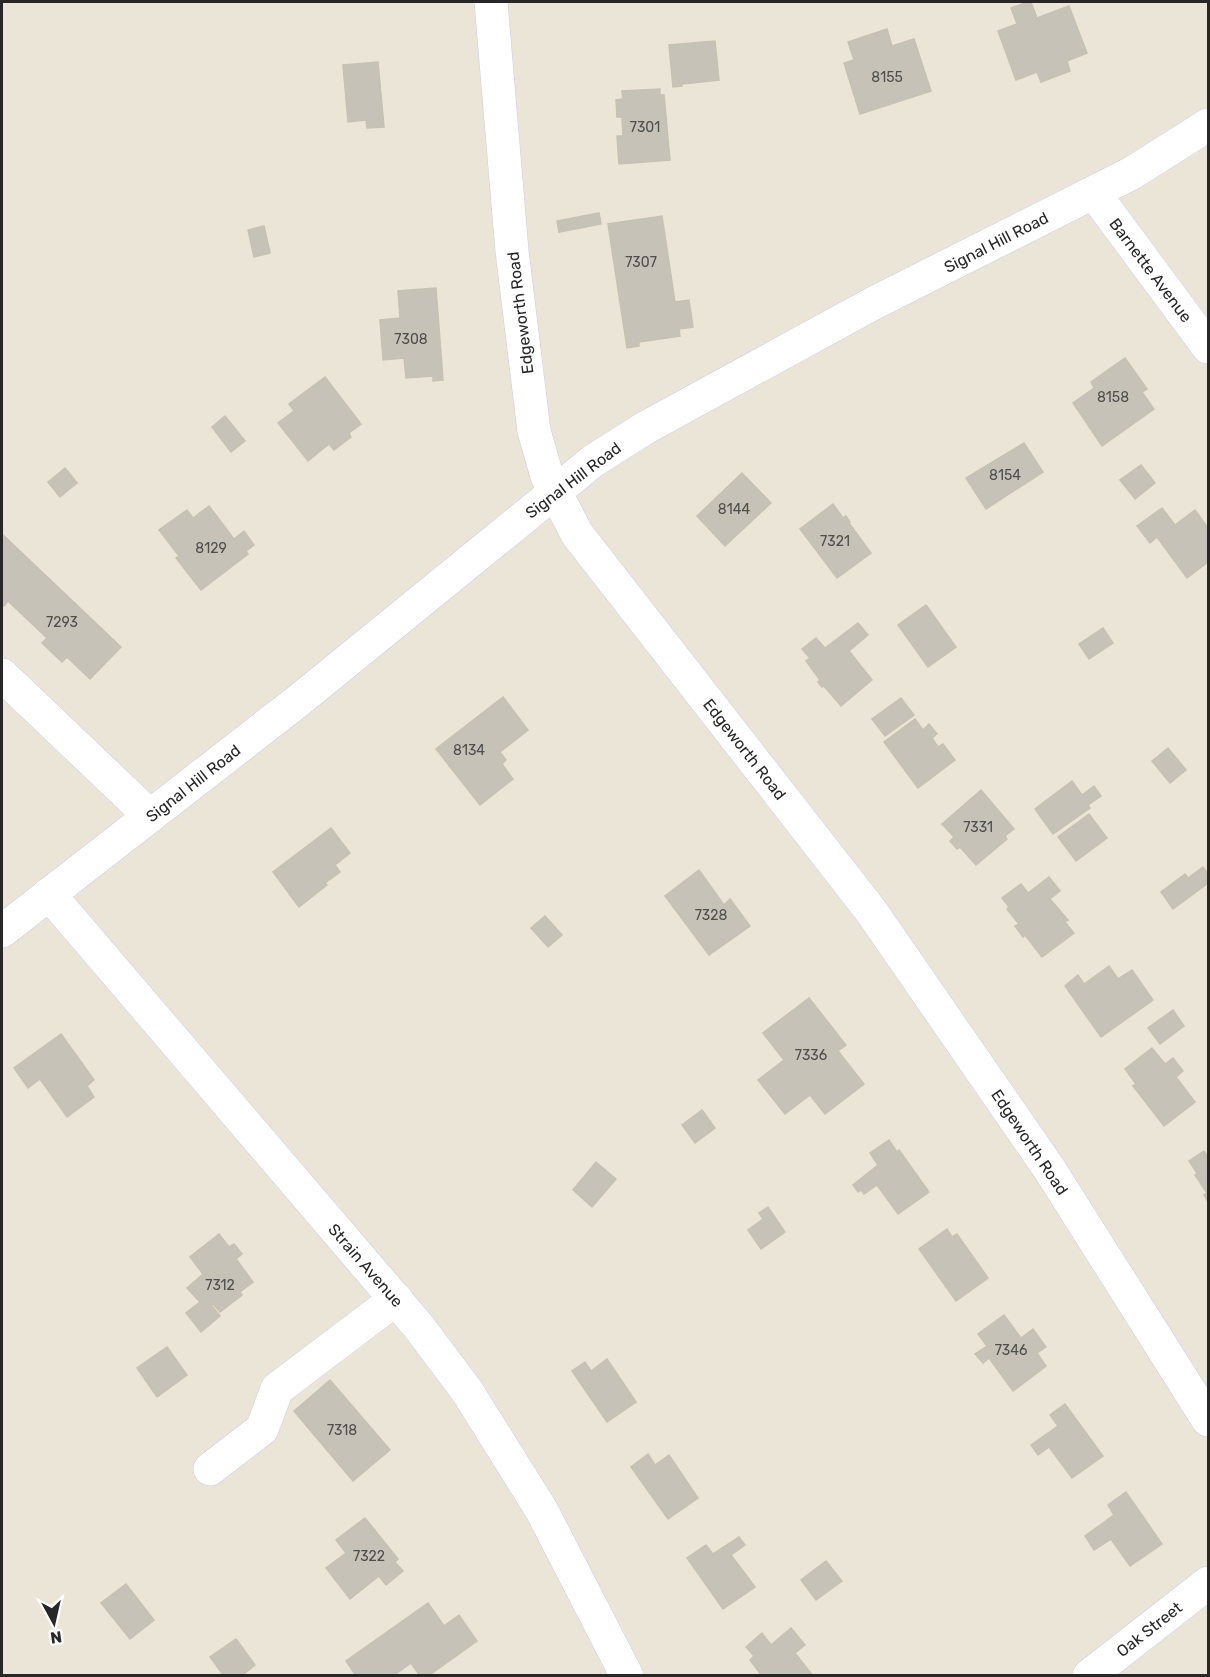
<svg xmlns="http://www.w3.org/2000/svg" width="1210" height="1677" viewBox="0 0 1210 1677" font-family="Rubik,sans-serif">
	<rect width="100%" height="100%" fill="#ebe5d7"/>
	<g fill="#c6c2b7" stroke="#c6c1b1" stroke-width="1.5">
		<polygon points="1028,2 1031,2 1037,18 1069,6 1087,53 1067,61 1070,71 1041,82 1037,72 1016,80 998,31 1017,24 1011,8"/>
		<polygon points="887,29 892,46 914,39 931,91 860,114 844,63 854,60 848,42"/>
		<polygon points="715,41 719,80 682,84 682,86 673,87 669,45"/>
		<polygon points="378,62 384,127 367,128 366,120 348,122 343,65"/>
		<polygon points="660,89 660,95 664,95 670,160 619,164 617,136 623,136 622,117 617,117 616,100 623,99 622,91"/>
		<polygon points="599,213 601,224 559,232 557,221"/>
		<polygon points="662,216 675,302 689,300 693,327 679,329 680,336 639,342 639,346 627,348 608,224"/>
		<polygon points="264,226 270,253 254,257 248,230"/>
		<polygon points="436,288 443,380 433,381 433,376 406,378 404,358 383,360 380,320 400,318 398,291"/>
		<polygon points="1125,358 1147,389 1142,392 1154,409 1102,446 1073,403 1094,388 1091,382"/>
		<polygon points="325,377 361,424 349,433 351,437 334,450 329,444 308,461 278,423 294,411 289,404"/>
		<polygon points="225,416 245,441 231,452 212,427"/>
		<polygon points="1024,443 1043,472 986,509 966,478"/>
		<polygon points="1141,465 1155,483 1135,499 1120,480"/>
		<polygon points="65,468 77,483 60,497 48,482"/>
		<polygon points="742,473 771,503 725,546 697,516"/>
		<polygon points="833,504 843,518 846,516 850,522 849,523 871,553 837,578 800,529"/>
		<polygon points="209,506 234,539 244,531 254,545 246,551 248,554 201,590 176,558 179,556 159,530 187,510 193,518"/>
		<polygon points="1162,508 1175,525 1195,510 1208,528 1208,562 1187,578 1157,537 1150,543 1137,526"/>
		<polygon points="2,534 121,647 90,679 67,657 62,662 42,643 47,638 8,601 4,606 2,603"/>
		<polygon points="926,605 956,647 928,667 898,625"/>
		<polygon points="858,623 868,635 849,651 872,680 841,706 824,686 822,687 818,682 820,680 806,661 810,658 802,649 816,638 825,648"/>
		<polygon points="1103,628 1113,643 1089,659 1079,644"/>
		<polygon points="503,697 528,730 500,752 506,760 502,764 513,779 480,805 436,749"/>
		<polygon points="901,698 914,715 885,736 872,719"/>
		<polygon points="915,719 923,730 929,724 937,734 932,738 938,747 943,744 955,760 918,788 884,742"/>
		<polygon points="1168,748 1186,770 1170,783 1152,761"/>
		<polygon points="1072,781 1082,795 1094,786 1101,796 1088,805 1090,808 1053,834 1035,809"/>
		<polygon points="981,790 1014,829 1005,836 1007,839 976,865 960,847 957,849 950,841 954,837 942,824"/>
		<polygon points="1089,814 1107,838 1076,861 1058,837"/>
		<polygon points="331,828 350,853 335,865 340,872 325,883 327,885 299,907 273,872"/>
		<polygon points="1203,867 1208,874 1208,883 1173,909 1161,892 1185,874 1188,878"/>
		<polygon points="699,870 724,905 730,899 750,926 709,955 665,896"/>
		<polygon points="1049,877 1060,891 1050,899 1068,920 1065,922 1074,933 1042,957 1025,935 1023,937 1015,926 1019,924 1007,909 1009,907 1002,898 1021,884 1028,893"/>
		<polygon points="545,916 562,935 548,947 531,928"/>
		<polygon points="1109,966 1118,979 1132,970 1153,1000 1101,1037 1065,986 1078,975 1084,984"/>
		<polygon points="809,998 846,1045 838,1051 864,1084 825,1114 810,1095 785,1114 758,1080 784,1060 763,1033"/>
		<polygon points="1173,1010 1184,1026 1160,1044 1148,1028"/>
		<polygon points="61,1034 94,1080 87,1086 94,1097 67,1117 40,1079 28,1088 14,1068"/>
		<polygon points="1152,1048 1165,1064 1173,1058 1183,1071 1176,1077 1195,1102 1164,1126 1133,1086 1136,1084 1125,1069"/>
		<polygon points="702,1110 715,1128 695,1143 682,1125"/>
		<polygon points="889,1140 897,1152 899,1150 929,1192 898,1214 877,1185 864,1194 861,1190 858,1192 853,1185 878,1165 870,1153"/>
		<polygon points="1204,1151 1208,1157 1208,1202 1204,1195 1207,1193 1195,1175 1197,1173 1189,1161"/>
		<polygon points="596,1162 616,1179 592,1207 573,1190"/>
		<polygon points="768,1207 785,1232 761,1249 748,1230 763,1219 759,1213"/>
		<polygon points="947,1229 952,1237 957,1234 988,1278 956,1301 919,1249"/>
		<polygon points="219,1234 229,1247 234,1244 242,1254 236,1259 253,1282 240,1292 242,1295 220,1312 213,1304 211,1305 220,1316 201,1332 186,1313 200,1302 187,1288 203,1274 190,1257"/>
		<polygon points="1004,1315 1021,1338 1033,1329 1046,1347 1037,1353 1046,1366 1013,1391 989,1358 983,1363 975,1354 987,1346 978,1334"/>
		<polygon points="167,1347 187,1375 157,1397 137,1368"/>
		<polygon points="607,1359 636,1402 607,1422 572,1371 585,1362 591,1371"/>
		<polygon points="330,1380 390,1450 353,1481 294,1411"/>
		<polygon points="1065,1404 1103,1456 1072,1478 1049,1447 1038,1455 1031,1445 1058,1426 1050,1415"/>
		<polygon points="648,1454 655,1465 669,1455 698,1498 668,1519 631,1467"/>
		<polygon points="1126,1492 1162,1544 1130,1566 1111,1539 1094,1550 1085,1536 1114,1515 1108,1505"/>
		<polygon points="365,1518 398,1559 395,1562 403,1571 386,1585 379,1576 350,1599 326,1568 346,1553 336,1540"/>
		<polygon points="739,1537 745,1545 731,1555 755,1587 723,1609 687,1558 706,1545 713,1554"/>
		<polygon points="826,1561 842,1581 816,1600 801,1580"/>
		<polygon points="126,1584 154,1620 130,1639 101,1603"/>
		<polygon points="428,1603 444,1626 459,1615 477,1641 428,1676 420,1676 411,1663 393,1676 356,1676 346,1661"/>
		<polygon points="791,1628 805,1645 795,1653 813,1676 762,1676 750,1660 754,1656 746,1647 762,1633 771,1645"/>
		<polygon points="236,1639 255,1665 241,1676 224,1676 210,1657"/>
	</g>
	<g fill="none" stroke-linecap="round" stroke-linejoin="round">
		<defs>
			<g id="minor">
				<polyline points="491,2 512,251 534,431 547,476 577,534 871,911 1050,1170 1208,1420"/>
				<polyline points="1094,193 1208,347"/>
				<polyline points="2,675 150,816"/>
				<polyline points="49,894 419,1327 467,1391 542,1511 627,1676"/>
				<polyline points="2,931 298,701 593,461 645,428 872,304 1132,173 1208,125"/>
				<polyline points="210,1469 262,1429 277,1389 396,1299"/>
				<polyline points="1089,1676 1208,1583"/>
			</g>
		</defs>
		<use href="#minor" stroke="#cccde2" stroke-width="34"/>
		<use href="#minor" stroke="#fff" stroke-width="33"/>
	</g>
	<g text-anchor="middle" stroke-width="4.5" stroke-linejoin="round" paint-order="stroke">
		<g font-size="14" fill="#4f4e4b">
			<text x="887" y="82">8155</text>
			<text x="645" y="132">7301</text>
			<text x="641" y="267">7307</text>
			<text x="411" y="344">7308</text>
			<text x="1113" y="402">8158</text>
			<text x="1005" y="480">8154</text>
			<text x="734" y="514">8144</text>
			<text x="835" y="546">7321</text>
			<text x="211" y="553">8129</text>
			<text x="62" y="627">7293</text>
			<text x="469" y="755">8134</text>
			<text x="978" y="832">7331</text>
			<text x="711" y="920">7328</text>
			<text x="811" y="1060">7336</text>
			<text x="220" y="1290">7312</text>
			<text x="1011" y="1355">7346</text>
			<text x="342" y="1435">7318</text>
			<text x="369" y="1561">7322</text>
		</g>
		<g font-size="16" fill="#272727" stroke="#fff">
			<text transform="translate(996 242) rotate(-27)" y="6">Signal Hill Road</text>
			<text transform="translate(1151 270) rotate(53)" y="6">Barnette Avenue</text>
			<text transform="translate(520 313) rotate(-97)" y="6">Edgeworth Road</text>
			<text transform="translate(573 480) rotate(-37)" y="6">Signal Hill Road</text>
			<text transform="translate(745 749) rotate(52)" y="6">Edgeworth Road</text>
			<text transform="translate(193 783) rotate(-38)" y="6">Signal Hill Road</text>
			<text transform="translate(1030 1142) rotate(56)" y="6">Edgeworth Road</text>
			<text transform="translate(366 1265) rotate(49)" y="6">Strain Avenue</text>
			<text transform="translate(1149 1629) rotate(-38)" y="6">Oak Street</text>
		</g>
	</g>
	<rect width="1210" height="1677" fill="none" stroke="#272727" stroke-width="6"/>
	<g transform="translate(54 1623) rotate(172)" stroke="#ffffff" stroke-width="4.5" paint-order="stroke">
	<path d="M0-4.5L10 22L0 15L-10 22Z" fill="#272727"/>
	<text y="-9" font-size="16" font-weight="bold" text-anchor="middle" fill="#272727">N</text>
	</g>
</svg>
